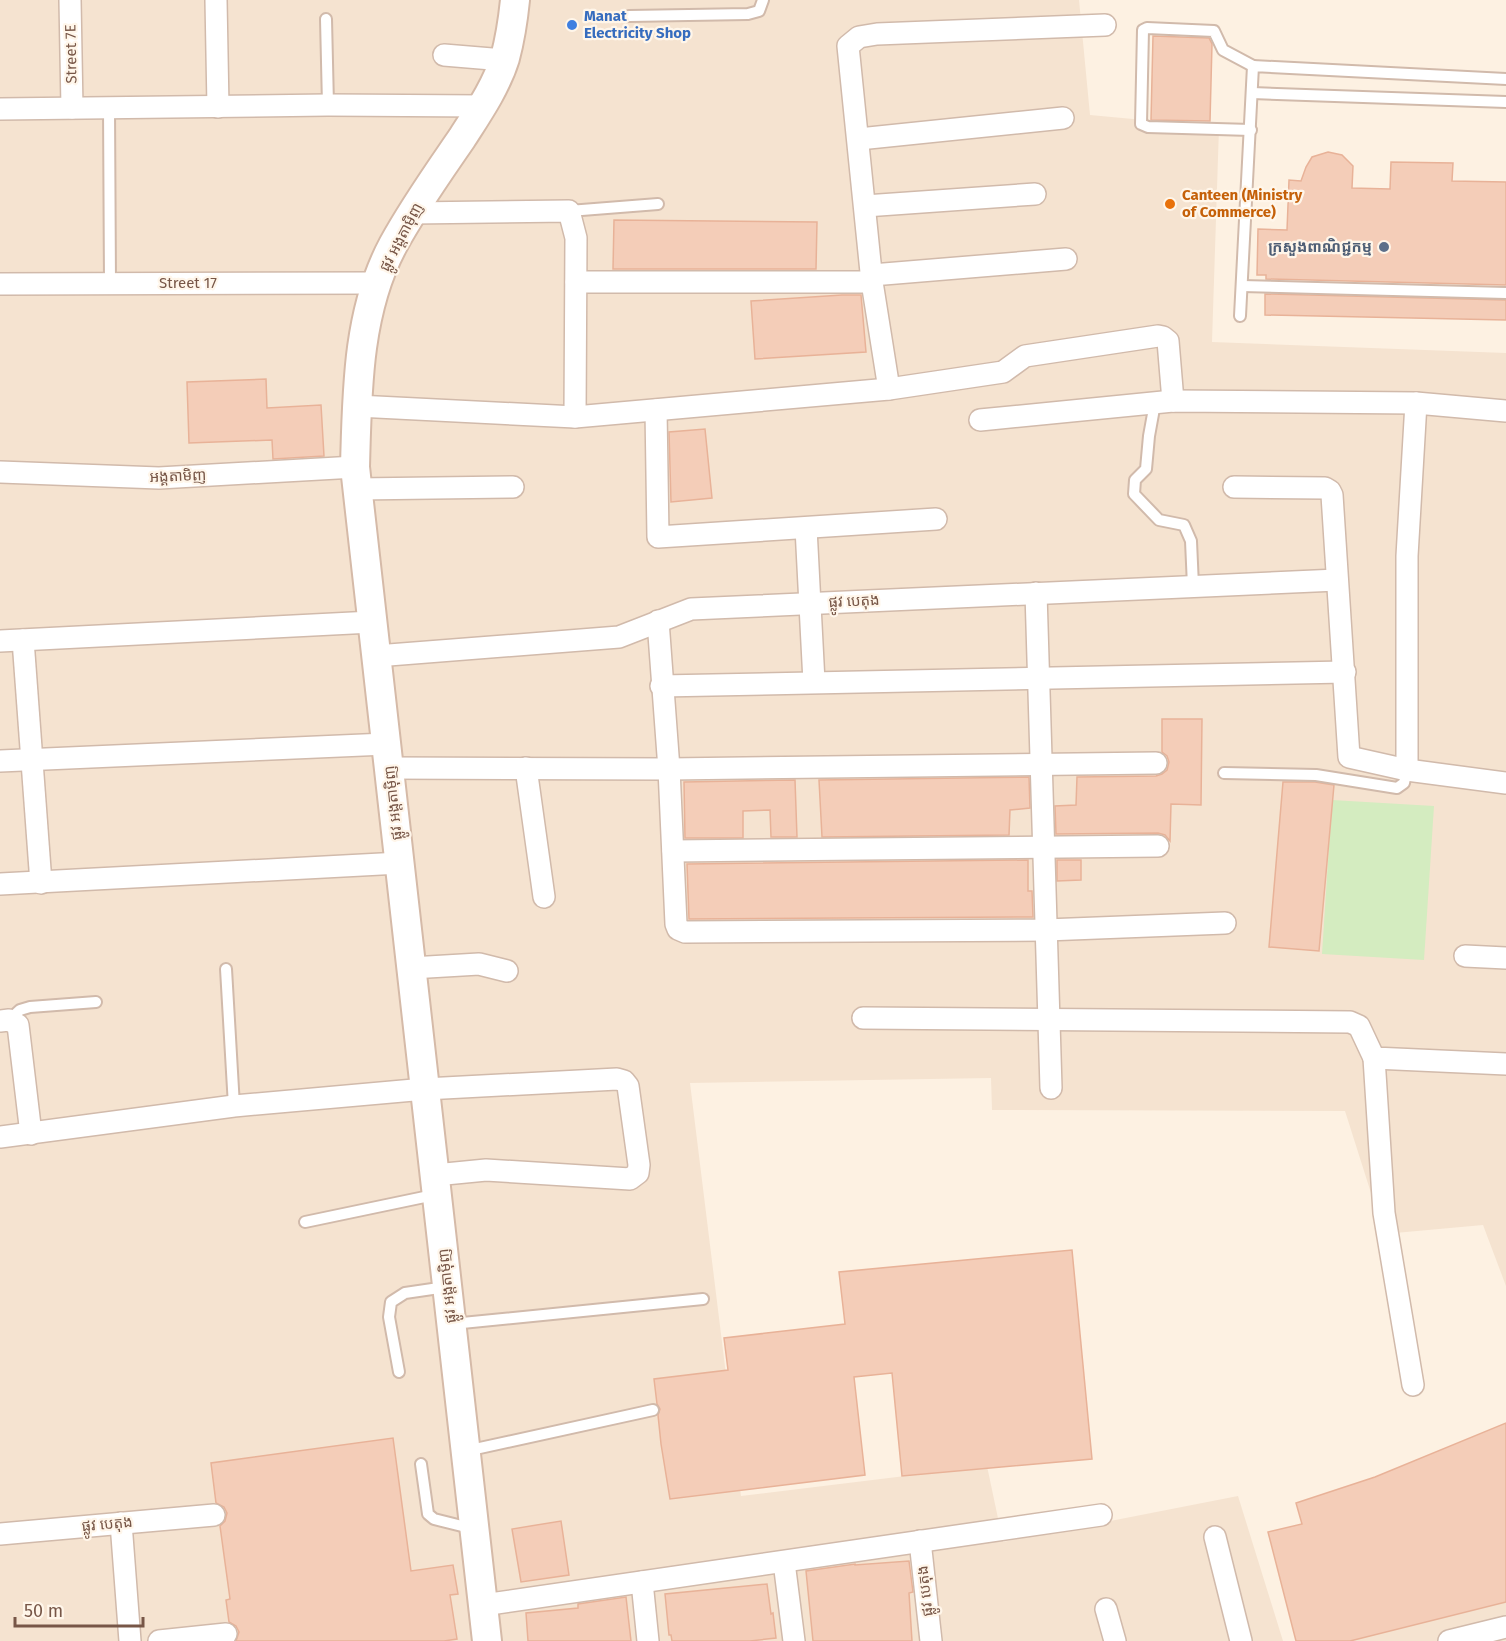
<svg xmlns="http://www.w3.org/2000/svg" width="1506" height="1641" viewBox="0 0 1506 1641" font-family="'Fira Sans','Noto Sans Khmer',sans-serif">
	<rect width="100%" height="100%" fill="#fdf1e2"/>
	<g fill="#f5e3d0">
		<polygon points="0,0 1079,0 1090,115 1219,127 1212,342 1506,353 1506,1286 1483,1225 1384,1234 1345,1111 992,1110 991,1078 690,1083 741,1496 987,1466 1003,1542 1238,1496 1283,1641 0,1641"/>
		<polygon points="1506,1592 1506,1641 1320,1641"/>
	</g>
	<polygon fill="#d4ecc0" points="1332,800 1434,806 1424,960 1322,954"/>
	<g fill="#f4cdb8" stroke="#e8b298" stroke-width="1.5">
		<polygon points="1153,36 1209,38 1212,44 1210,121 1151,120"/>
		<polygon points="1328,152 1342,155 1353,166 1352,188 1390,189 1391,162 1453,163 1452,181 1506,182 1506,285 1266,279 1266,275 1257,275 1258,229 1287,230 1289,180 1301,181 1306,167 1312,157"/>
		<polygon points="614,220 817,222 816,269 613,269"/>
		<polygon points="1265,294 1506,300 1506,320 1265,315"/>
		<polygon points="842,295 861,295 866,352 755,359 751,301"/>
		<polygon points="266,379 267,408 321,405 324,456 273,459 272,440 189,443 187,382"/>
		<polygon points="705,429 712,498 671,502 669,432"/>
		<polygon points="1162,719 1202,719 1201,805 1171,804 1170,841 1165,835 1158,833 1056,834 1055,806 1076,805 1077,777 1156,776 1162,774 1167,770 1169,762 1167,756 1162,752"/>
		<polygon points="1029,777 1030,808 1010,810 1009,835 822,837 819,780"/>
		<polygon points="795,780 797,837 771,837 770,810 743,811 743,838 685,838 684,782"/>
		<polygon points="1283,782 1315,782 1334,785 1319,951 1269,947"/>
		<polygon points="1028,860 1028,891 1032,891 1033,917 689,919 687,864"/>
		<polygon points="1057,860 1081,860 1081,880 1057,881"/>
		<polygon points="1072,1250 1092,1459 902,1476 892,1373 854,1377 865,1475 670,1499 661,1444 658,1415 660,1409 657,1404 654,1379 728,1370 724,1338 845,1324 839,1272"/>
		<polygon points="1506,1423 1506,1602 1350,1641 1296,1641 1268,1532 1302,1524 1296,1503 1375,1477"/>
		<polygon points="393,1438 411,1571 453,1565 458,1594 450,1595 457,1639 444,1641 236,1641 239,1632 236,1626 229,1622 226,1600 230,1599 220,1526 225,1521 227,1513 224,1507 216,1503 211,1463"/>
		<polygon points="561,1521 569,1575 521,1582 512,1529"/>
		<polygon points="909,1561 913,1592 909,1593 912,1641 813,1641 806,1571 855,1564 855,1565"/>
		<polygon points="767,1584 771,1614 773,1613 776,1638 750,1641 672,1641 671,1635 669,1635 665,1594"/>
		<polygon points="626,1597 631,1641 528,1641 526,1613 578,1608 578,1604"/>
	</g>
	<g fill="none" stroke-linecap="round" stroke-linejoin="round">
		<defs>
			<g id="lane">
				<polyline points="629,16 748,14 759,11 763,0"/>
				<polyline points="326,19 328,105"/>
				<polyline points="1252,93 1506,102"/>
				<polyline points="109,108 110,284"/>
				<polyline points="1251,130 1148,127 1141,124 1143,30 1147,28 1214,31 1223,50 1253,66"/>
				<polyline points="569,211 658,204"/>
				<polyline points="1242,286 1506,293"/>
				<polyline points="1240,316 1253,66 1506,79"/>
				<polyline points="1155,403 1149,436 1146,469 1135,480 1134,494 1159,520 1184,525 1191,541 1193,586"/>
				<polyline points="1224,773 1316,775 1397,788 1404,783 1407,770"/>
				<polyline points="226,969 234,1106"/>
				<polyline points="9,1020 20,1010 30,1007 96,1002"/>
				<polyline points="305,1222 434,1195"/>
				<polyline points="452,1324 703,1299"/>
				<polyline points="399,1372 389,1317 391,1302 405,1293 446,1287"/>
				<polyline points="466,1451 653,1410"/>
				<polyline points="421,1464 428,1514 434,1519 474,1529"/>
			</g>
			<g id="street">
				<polyline points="70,0 72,108"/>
				<polyline points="216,0 218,107"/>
				<polyline points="444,55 504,60"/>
				<polyline points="0,109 328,105 483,106"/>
				<polyline points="859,139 1063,118"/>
				<polyline points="865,206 1035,194"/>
				<polyline points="412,213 569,211 576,238 575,417"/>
				<polyline points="872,275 1066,259"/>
				<polyline points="576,282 872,282"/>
				<polyline points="0,284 377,283"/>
				<polyline points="889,389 872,282 848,46 859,37 877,34 1105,25"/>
				<polyline points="357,406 575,417 889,389 1003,372 1025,356 1158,336 1163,337 1168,341 1173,401"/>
				<polyline points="656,410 658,537 936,519"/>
				<polyline points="980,420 1173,401 1416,403 1506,411"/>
				<polyline points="0,472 159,478 355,467"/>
				<polyline points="1234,487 1325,488 1330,491 1332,495 1349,757 1407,770 1506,783"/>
				<polyline points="357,489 513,487"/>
				<polyline points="806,528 814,682"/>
				<polyline points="1036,593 1051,1088"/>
				<polyline points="658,621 669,769 676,924 678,929 685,932 1046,930 1225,923"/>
				<polyline points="23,640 41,883"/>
				<polyline points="0,641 372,622"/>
				<polyline points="376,656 619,637 691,609 1337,580"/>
				<polyline points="661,686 1345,672"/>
				<polyline points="0,761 386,744"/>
				<polyline points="389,768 669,769 1156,763"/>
				<polyline points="526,768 544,897"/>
				<polyline points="1407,770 1407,556 1416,403"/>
				<polyline points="673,851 1158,846"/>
				<polyline points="0,884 400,863"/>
				<polyline points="1465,956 1506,958"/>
				<polyline points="411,968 479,964 507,971"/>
				<polyline points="863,1018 1350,1022 1359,1026 1374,1058 1506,1064"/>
				<polyline points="0,1021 9,1020 18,1025 31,1134"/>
				<polyline points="1374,1058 1384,1213 1413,1385"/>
				<polyline points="0,1137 234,1106 425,1089 617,1079 624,1081 628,1086 639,1165 638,1173 630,1179 486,1170 435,1175"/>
				<polyline points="121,1523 130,1641"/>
				<polyline points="0,1534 214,1515"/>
				<polyline points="1215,1537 1241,1641"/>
				<polyline points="920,1541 931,1641"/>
				<polyline points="784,1562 794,1641"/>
				<polyline points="642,1582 648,1641"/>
				<polyline points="483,1605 1101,1515"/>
				<polyline points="1106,1609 1115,1641"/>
				<polyline points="159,1641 226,1634"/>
				<polyline points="1449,1641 1506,1627"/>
			</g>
			<path id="secondary" d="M487 1641 355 467C357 393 357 312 393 245 413 208 438 173 462 138 478 113 496 87 505 58 510 39 513 20 515 0"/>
		</defs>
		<use href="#lane" stroke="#d1baab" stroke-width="14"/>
		<use href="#street" stroke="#d1baab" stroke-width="24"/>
		<use href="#secondary" stroke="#d5baa8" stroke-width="32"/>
		<use href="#lane" stroke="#fff" stroke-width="10"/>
		<use href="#street" stroke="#fff" stroke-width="21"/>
		<use href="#secondary" stroke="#fff" stroke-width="28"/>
	</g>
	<circle fill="#3f7fe0" stroke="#fff6ea" stroke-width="2" cx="572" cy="25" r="6"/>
	<circle fill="#e8710a" stroke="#fff6ea" stroke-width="2" cx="1170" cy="204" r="6"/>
	<circle fill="#5c6f8a" stroke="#fff6ea" stroke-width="2" cx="1384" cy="247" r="6"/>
	<g text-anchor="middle" stroke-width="4.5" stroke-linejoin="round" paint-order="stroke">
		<g font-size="15" font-weight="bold" fill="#366cbe" stroke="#fff6ea" text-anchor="start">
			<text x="584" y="21">Manat<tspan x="584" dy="17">Electricity Shop</tspan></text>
		</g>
		<g font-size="15" fill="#775647" stroke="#fff6ea">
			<text transform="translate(71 54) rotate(-91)" y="5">Street 7E</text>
			<text transform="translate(401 237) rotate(-62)" y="5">ផ្លូវ អង្តតាម៉ិញ</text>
			<text x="188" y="288">Street 17</text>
			<text transform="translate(178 476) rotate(-2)" y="5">អង្គតាមិញ</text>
			<text transform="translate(854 601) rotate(-3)" y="5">ផ្លូវ បេតុង</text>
			<text transform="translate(393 803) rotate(-96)" y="5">ផ្លូវ អង្តតាម៉ិញ</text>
			<text transform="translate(447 1286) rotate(-96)" y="5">ផ្លូវ អង្តតាម៉ិញ</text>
			<text transform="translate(107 1524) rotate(-5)" y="5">ផ្លូវ បេតុង</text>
			<text transform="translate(925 1591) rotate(-96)" y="5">ផ្លូវ បេតុង</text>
		</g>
		<g font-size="15" font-weight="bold" fill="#c56008" stroke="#fff6ea" text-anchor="start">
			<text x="1182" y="200">Canteen (Ministry<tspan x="1182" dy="17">of Commerce)</tspan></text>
		</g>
		<g font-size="15" font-weight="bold" fill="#4e5e75" stroke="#fff6ea" text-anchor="end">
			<text x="1372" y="252">ក្រសួងពាណិជ្ជកម្ម</text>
		</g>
	</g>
	<path d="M15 1617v9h128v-9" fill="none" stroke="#775647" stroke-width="3"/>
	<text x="24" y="1617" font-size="18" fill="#775647" stroke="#fff6ea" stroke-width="4.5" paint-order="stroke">50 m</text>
</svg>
